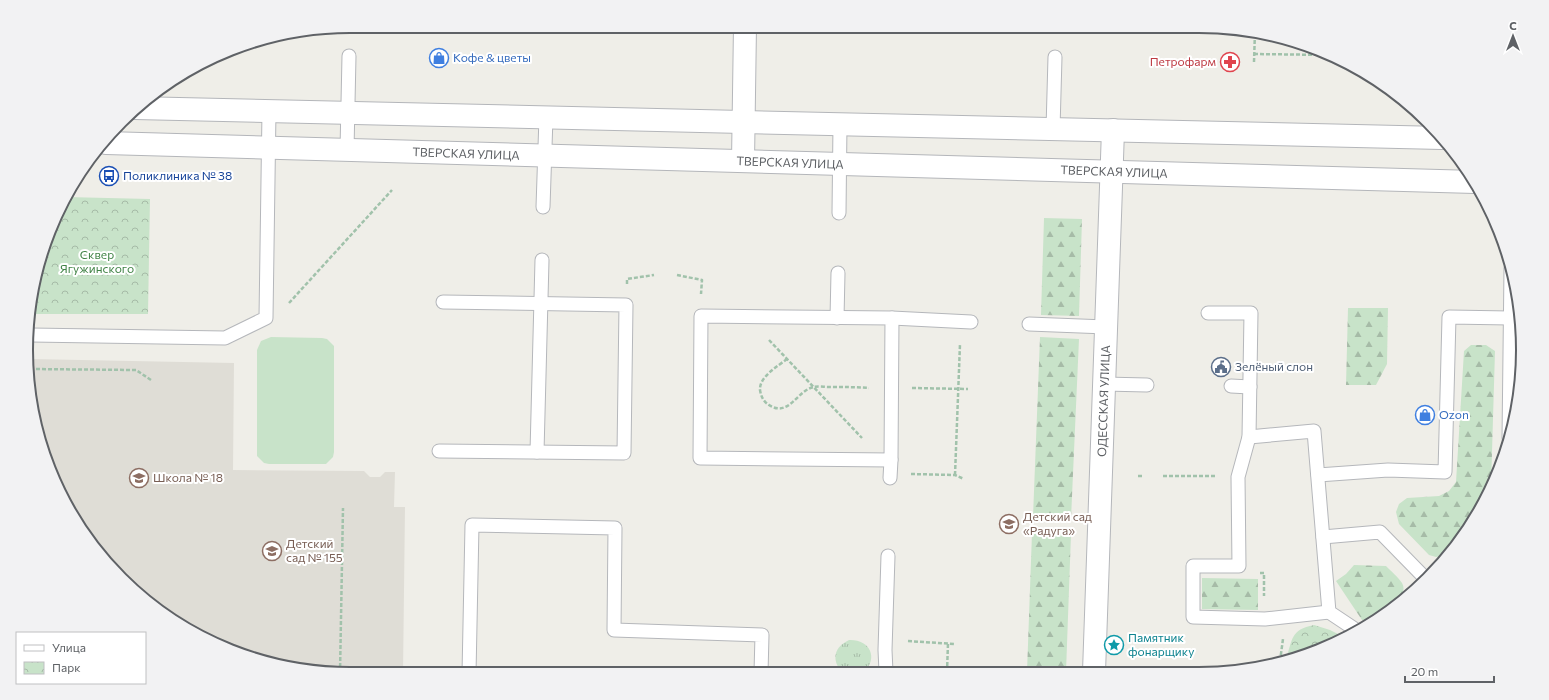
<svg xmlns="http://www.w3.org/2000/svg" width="1549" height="700" viewBox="0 0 1549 700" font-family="Commissioner,sans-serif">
	<defs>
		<pattern id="grass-tufts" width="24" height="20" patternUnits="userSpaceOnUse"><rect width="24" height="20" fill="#c8e3c9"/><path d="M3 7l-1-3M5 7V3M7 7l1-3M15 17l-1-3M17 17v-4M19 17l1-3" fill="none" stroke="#a6bba7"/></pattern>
		<pattern id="forest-firs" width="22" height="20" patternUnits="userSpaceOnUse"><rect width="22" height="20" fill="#c8e3c9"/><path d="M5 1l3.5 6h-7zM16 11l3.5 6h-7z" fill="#a6bba7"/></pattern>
		<pattern id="park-crowns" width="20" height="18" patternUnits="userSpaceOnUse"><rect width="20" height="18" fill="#c8e3c9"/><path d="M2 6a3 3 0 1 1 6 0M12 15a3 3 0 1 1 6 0" fill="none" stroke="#a6bba7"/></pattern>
	</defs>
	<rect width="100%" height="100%" fill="#efeee8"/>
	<polygon fill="#dfddd6" points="30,359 234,363 233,470 364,471 370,477 380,477 385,472 395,472 394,507 405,507 403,674 350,674 287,668 226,649 137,594 69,512 43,454 29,393"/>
	<path fill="url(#grass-tufts)" d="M849 640C869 639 879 657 864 672H842C831 660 834 647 849 640Z"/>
	<g fill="url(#forest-firs)">
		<polygon points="1044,218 1082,219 1079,316 1041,315"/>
		<polygon points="1348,308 1388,308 1387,364 1376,385 1346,385"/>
		<polygon points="1040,337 1079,339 1071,519 1033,517"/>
		<polygon points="1471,345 1486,345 1495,351 1491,486 1463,536 1442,556 1436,557 1429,555 1399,524 1396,512 1399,504 1407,498 1439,496 1449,491 1456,482 1464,351"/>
		<polygon points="1032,533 1071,534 1066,672 1027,672"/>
		<path d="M1354 565 1386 566C1391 571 1398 577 1402 583 1411 597 1378 617 1368 623L1362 620 1336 581 1346 574Z"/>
		<polygon points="1202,578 1258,579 1258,610 1202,609"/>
	</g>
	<g fill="url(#park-crowns)">
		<polygon points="66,197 150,199 148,314 31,314 32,287"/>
		<path d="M1314 625 1330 630 1344 637 1323 649 1286 659C1293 639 1290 630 1314 625Z"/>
	</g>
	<polygon fill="#c8e3c9" points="271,337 322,338 327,339 334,346 334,452 333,457 326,464 269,464 264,463 257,456 257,350 261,341"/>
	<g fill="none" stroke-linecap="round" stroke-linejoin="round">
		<defs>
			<g id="lane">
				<polyline points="1053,129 1055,57"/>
				<polyline points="347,150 349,56"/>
				<polyline points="543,207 546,117"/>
				<polyline points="839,213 840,124"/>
				<polyline points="1208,313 1251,313 1249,437 1238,477 1239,566 1193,566 1193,617 1265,619 1329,612"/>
				<polygon points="701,316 892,318 891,460 700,458"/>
				<polyline points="837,318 838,273"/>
				<polyline points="892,318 971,322"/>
				<polyline points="1029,324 1106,327"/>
				<polyline points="31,335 225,338 266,318 269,111"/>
				<polyline points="1104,384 1147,385"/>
				<polyline points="1231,386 1250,387"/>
				<polyline points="1249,437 1314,431 1329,612 1356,630"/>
				<polyline points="1509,438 1511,268"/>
				<polyline points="439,451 624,453 626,305 443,302"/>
				<polyline points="537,452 542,260"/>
				<polyline points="1318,475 1388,470 1445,472 1449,317 1510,318"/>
				<polyline points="890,478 891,460"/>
				<polyline points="1323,537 1380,532 1425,578"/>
				<polyline points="886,672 885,650 888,556"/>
				<polyline points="469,674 472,525 615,528 614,630 762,635 761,673"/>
			</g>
			<g id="street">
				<polyline points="743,161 745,26"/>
				<polyline points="1094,672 1113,130"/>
			</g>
			<g id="secondary">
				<polyline points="135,108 1442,138"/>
				<polyline points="106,143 1475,182"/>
			</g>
		</defs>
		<use href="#lane" stroke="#b5b7bb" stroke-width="15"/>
		<use href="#street" stroke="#b5b7bb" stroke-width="24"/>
		<use href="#secondary" stroke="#b4b6ba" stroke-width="24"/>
		<g stroke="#a1c2ab" stroke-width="2.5" stroke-dasharray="4 2" stroke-linecap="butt">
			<polyline points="1254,54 1329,55 1329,54"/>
			<polyline points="1254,62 1255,31"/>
			<polyline points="677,275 702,280 701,294"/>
			<polyline points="627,284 627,279 654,275"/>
			<polyline points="289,303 392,190"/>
			<polyline points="769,340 862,438"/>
			<path d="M787 359C778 366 759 377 760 390 761 397 764 402 769 405 789 418 797 390 814 387 818 386 824 387 829 387 843 387 856 387 869 388"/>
			<polyline points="30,369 136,370 151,380"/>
			<polyline points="912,388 968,389"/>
			<polyline points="911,474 955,475 964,479"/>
			<polyline points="955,475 960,344"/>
			<polyline points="1138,476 1144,476"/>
			<polyline points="1163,476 1216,476"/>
			<polyline points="1260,573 1264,573 1264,596"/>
			<polyline points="908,641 955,644"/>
			<polyline points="1280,661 1283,639"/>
			<polyline points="947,672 948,643"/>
			<polyline points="340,673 343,508"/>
		</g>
		<use href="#lane" stroke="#fff" stroke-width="13"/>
		<use href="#street" stroke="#fff" stroke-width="22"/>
		<use href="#secondary" stroke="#fff" stroke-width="22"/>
	</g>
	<defs>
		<symbol id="shop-ring" viewBox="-11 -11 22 22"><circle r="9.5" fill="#fff" stroke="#3f7fe0" stroke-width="1.5"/><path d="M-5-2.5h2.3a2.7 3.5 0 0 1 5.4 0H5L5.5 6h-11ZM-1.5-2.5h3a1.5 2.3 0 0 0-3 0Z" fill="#3f7fe0"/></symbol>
		<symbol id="pharmacy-ring" viewBox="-11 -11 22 22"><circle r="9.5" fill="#fff" stroke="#e0444e" stroke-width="1.5"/><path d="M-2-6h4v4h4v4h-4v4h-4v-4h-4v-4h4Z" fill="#e0444e"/></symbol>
		<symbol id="bus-ring" viewBox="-11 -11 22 22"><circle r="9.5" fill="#fff" stroke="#1a4fb4" stroke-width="1.5"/><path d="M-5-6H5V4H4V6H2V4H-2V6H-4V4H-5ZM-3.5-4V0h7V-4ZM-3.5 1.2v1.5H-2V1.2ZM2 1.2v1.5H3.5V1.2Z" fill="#1a4fb4"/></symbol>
		<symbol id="civic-ring" viewBox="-11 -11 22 22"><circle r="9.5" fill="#fff" stroke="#5c6f8a" stroke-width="1.5"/><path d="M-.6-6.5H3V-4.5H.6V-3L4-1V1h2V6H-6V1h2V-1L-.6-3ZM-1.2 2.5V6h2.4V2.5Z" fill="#5c6f8a"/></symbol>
		<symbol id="school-ring" viewBox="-11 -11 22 22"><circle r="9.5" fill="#fff" stroke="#8d6e63" stroke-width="1.5"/><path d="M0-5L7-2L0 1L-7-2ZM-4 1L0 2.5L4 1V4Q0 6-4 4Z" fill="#8d6e63"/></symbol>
		<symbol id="sight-ring" viewBox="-11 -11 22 22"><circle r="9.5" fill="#fff" stroke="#0f9aa8" stroke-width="1.5"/><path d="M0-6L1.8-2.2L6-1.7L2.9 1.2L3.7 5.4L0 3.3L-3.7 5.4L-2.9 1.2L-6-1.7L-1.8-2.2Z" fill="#0f9aa8"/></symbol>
	</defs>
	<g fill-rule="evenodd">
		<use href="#shop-ring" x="428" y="47" width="22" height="22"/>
		<use href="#pharmacy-ring" x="1219" y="51" width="22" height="22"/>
		<use href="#bus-ring" x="98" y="165" width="22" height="22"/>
		<use href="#civic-ring" x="1210" y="356" width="22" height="22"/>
		<use href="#shop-ring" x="1414" y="404" width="22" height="22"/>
		<use href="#school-ring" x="128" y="467" width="22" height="22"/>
		<use href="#school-ring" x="998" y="513" width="22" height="22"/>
		<use href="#school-ring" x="261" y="540" width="22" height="22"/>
		<use href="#sight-ring" x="1103" y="634" width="22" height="22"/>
	</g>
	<g text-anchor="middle" stroke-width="4" stroke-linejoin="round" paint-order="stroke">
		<g font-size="12" fill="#366cbe" stroke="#fff" text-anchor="start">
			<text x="453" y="62">Кофе &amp; цветы</text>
			<text x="1439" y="419">Ozon</text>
		</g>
		<g font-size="12" fill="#be3a42" stroke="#fff" text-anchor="end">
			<text x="1216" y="66">Петрофарм</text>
		</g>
		<g font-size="12" fill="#5f6266" stroke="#fff">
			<text transform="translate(466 154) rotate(2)" y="4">ТВЕРСКАЯ УЛИЦА</text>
			<text transform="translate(790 163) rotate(2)" y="4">ТВЕРСКАЯ УЛИЦА</text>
			<text transform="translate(1114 172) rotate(2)" y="4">ТВЕРСКАЯ УЛИЦА</text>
			<text transform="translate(1104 401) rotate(-88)" y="4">ОДЕССКАЯ УЛИЦА</text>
		</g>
		<g font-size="12" fill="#164399" stroke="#fff" text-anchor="start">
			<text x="123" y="180">Поликлиника № 38</text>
		</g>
		<g font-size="12" fill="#418346" stroke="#fff">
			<text x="97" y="259">Сквер<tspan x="97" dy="14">Ягужинского</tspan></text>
		</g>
		<g font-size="12" fill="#4e5e75" stroke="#fff" text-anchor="start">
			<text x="1235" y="371">Зелёный слон</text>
		</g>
		<g font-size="12" fill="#785e54" stroke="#fff" text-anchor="start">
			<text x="153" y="482">Школа № 18</text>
			<text x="1023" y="521">Детский сад<tspan x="1023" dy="14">«Радуга»</tspan></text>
			<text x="286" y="548">Детский<tspan x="286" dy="14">сад № 155</tspan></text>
		</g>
		<g font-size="12" fill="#0d838f" stroke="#fff" text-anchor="start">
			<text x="1128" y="642">Памятник<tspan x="1128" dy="14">фонарщику</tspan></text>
		</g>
	</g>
	<path d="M0 0H1549V700H0ZM350 33H1199A317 317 0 0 1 1516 350V350A317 317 0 0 1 1199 667H350A317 317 0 0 1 33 350V350A317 317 0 0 1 350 33Z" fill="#f2f2f3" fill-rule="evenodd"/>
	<path fill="none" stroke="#5f6266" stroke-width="2" d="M350 33H1199A317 317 0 0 1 1516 350V350A317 317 0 0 1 1199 667H350A317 317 0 0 1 33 350V350A317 317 0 0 1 350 33Z"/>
	<rect x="16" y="632" width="130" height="52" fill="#ffffff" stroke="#bfc0c2"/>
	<rect x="24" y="645" width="20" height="6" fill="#ffffff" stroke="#bfc0c2"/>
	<text x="52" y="652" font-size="12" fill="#5f6266">Улица</text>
	<rect x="24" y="662" width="20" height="12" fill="url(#park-crowns)" stroke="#bfc0c2"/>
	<text x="52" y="672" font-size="12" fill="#5f6266">Парк</text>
	<g transform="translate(1513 36)" stroke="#ffffff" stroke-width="3" paint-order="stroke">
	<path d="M0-3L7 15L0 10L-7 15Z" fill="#5f6266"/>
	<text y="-6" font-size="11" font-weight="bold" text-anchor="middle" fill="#5f6266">С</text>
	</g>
	<path d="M1405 676v6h89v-6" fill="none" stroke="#5f6266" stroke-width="2"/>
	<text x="1411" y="676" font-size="12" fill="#5f6266" stroke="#ffffff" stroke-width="3" paint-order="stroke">20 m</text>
</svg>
